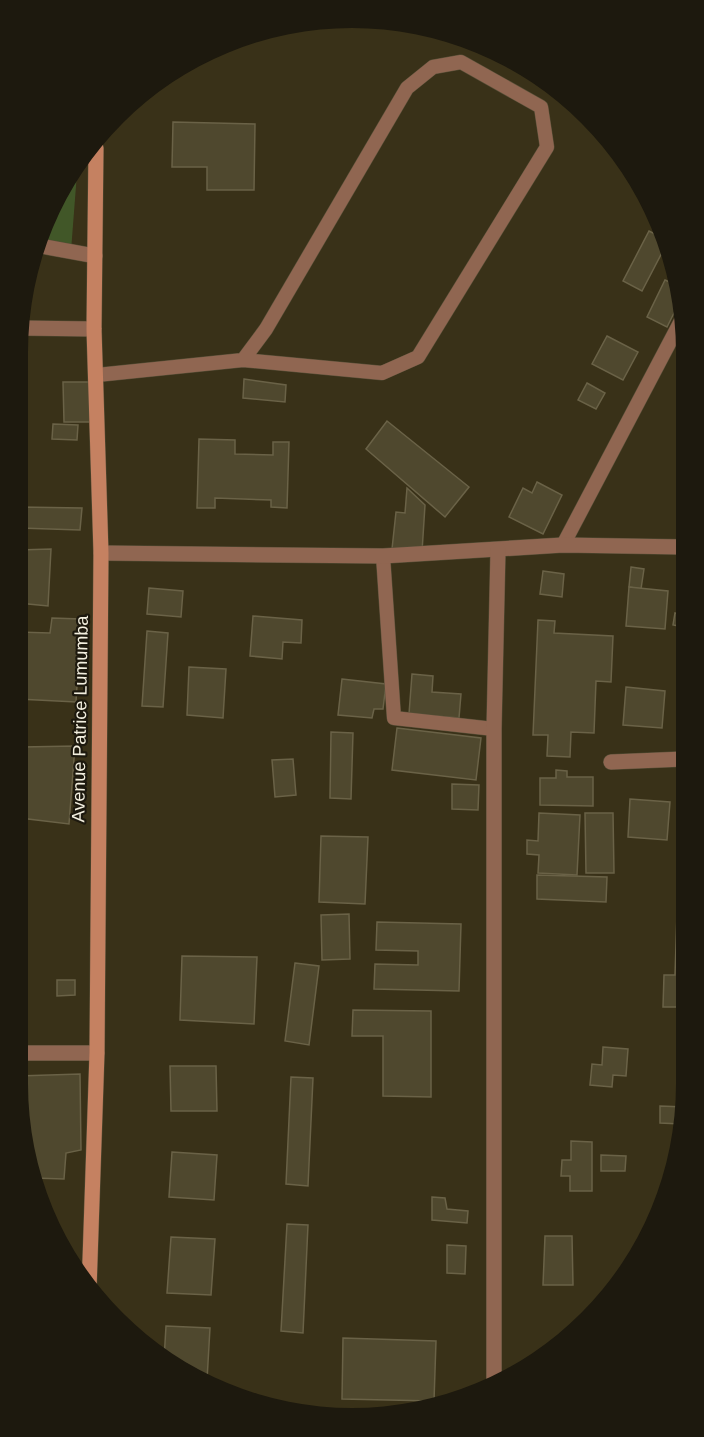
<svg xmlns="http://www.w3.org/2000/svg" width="704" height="1437" viewBox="0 0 704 1437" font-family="Helvetica,sans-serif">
	<rect width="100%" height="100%" fill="#393118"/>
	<polygon fill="#415728" points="77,173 71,251 42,244 52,205"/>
	<g fill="#4f482e" stroke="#6a6247" stroke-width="1.5">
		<polygon points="472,45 495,51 492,57"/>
		<polygon points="173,122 255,124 254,190 207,190 207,167 172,167"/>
		<polygon points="649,231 665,239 666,245 642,291 623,281"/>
		<polygon points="665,280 677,285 681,299 667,327 647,317"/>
		<polygon points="607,336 638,352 623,380 592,364"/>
		<polygon points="244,379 286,385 285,402 243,398"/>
		<polygon points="63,382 90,382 91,422 64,422"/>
		<polygon points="587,383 605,393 596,409 578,400"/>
		<polygon points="387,421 469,487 445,517 366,449"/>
		<polygon points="53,424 78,425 77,440 52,439"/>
		<polygon points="199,439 235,440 235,454 273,455 273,442 289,442 287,508 271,507 271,500 215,498 215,508 197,508"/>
		<polygon points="537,482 562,495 543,534 509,517 523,488 532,493"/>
		<polygon points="407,488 425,505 422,552 392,549 396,512 405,513"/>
		<polygon points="19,507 82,508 80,530 19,528"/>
		<polygon points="51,549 48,606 18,603 18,550"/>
		<polygon points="631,567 644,569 641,589 629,587"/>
		<polygon points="543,571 564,574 562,597 540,594"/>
		<polygon points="629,587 668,591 665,629 626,626"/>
		<polygon points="149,588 183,591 181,617 147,614"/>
		<polygon points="675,613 684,615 684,627 673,625"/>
		<polygon points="253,616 302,620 301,643 283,642 282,659 250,656"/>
		<polygon points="52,618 81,619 76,702 18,699 18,632 50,633"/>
		<polygon points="538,620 555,621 554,633 613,636 611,682 596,681 594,733 571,732 570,757 547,756 548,735 533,735"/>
		<polygon points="147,631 168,633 163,707 142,706"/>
		<polygon points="189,667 226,669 223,718 187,715"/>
		<polygon points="412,674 433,676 432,692 461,694 459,718 409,714"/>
		<polygon points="342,679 386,684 383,709 374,709 372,718 338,715"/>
		<polygon points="626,687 665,691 662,728 623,725"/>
		<polygon points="397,728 481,738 476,780 392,770"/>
		<polygon points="331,732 353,733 351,799 330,798"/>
		<polygon points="75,746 69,824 20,818 22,747"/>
		<polygon points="293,759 296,795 275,797 272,760"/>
		<polygon points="556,770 567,771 567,777 593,777 593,806 540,805 540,778 556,778"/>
		<polygon points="452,784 479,785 478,810 452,809"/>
		<polygon points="630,799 670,802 667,840 628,837"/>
		<polygon points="539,813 580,815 577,875 538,873 539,855 527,854 527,840 538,841"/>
		<polygon points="585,813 613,813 614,873 586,873"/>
		<polygon points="321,836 368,837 365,904 319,902"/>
		<polygon points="537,875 607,877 606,902 537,899"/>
		<polygon points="349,914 350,959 322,960 321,915"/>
		<polygon points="677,914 685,914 685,1007 663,1007 664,975 675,975"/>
		<polygon points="377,922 461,924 459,991 374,989 375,964 418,965 418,951 376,950"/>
		<polygon points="182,956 257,957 254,1024 180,1020"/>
		<polygon points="295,963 319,966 309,1045 285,1041"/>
		<polygon points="57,980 75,980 75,995 57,996"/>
		<polygon points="353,1010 431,1011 431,1097 383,1096 383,1036 352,1036"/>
		<polygon points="685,1040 685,1091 683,1091"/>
		<polygon points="603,1047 628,1049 626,1076 613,1075 612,1087 590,1085 592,1064 602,1065"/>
		<polygon points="170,1066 216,1066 217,1111 171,1111"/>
		<polygon points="80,1074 81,1150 66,1153 64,1179 33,1178 18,1076"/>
		<polygon points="291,1077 313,1078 308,1186 286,1184"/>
		<polygon points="660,1106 685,1107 681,1124 660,1123"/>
		<polygon points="571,1141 592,1142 592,1191 570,1191 570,1176 561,1176 562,1160 571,1160"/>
		<polygon points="172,1152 217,1155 214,1200 169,1197"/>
		<polygon points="601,1155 626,1156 625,1171 601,1171"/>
		<polygon points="432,1197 445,1198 447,1209 468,1211 467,1223 432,1220"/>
		<polygon points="287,1224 308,1225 303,1333 281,1331"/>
		<polygon points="545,1236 572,1236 573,1285 543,1285"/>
		<polygon points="171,1237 215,1239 211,1295 167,1293"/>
		<polygon points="447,1245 466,1246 465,1274 447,1273"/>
		<polygon points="166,1326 210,1328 207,1380 164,1360"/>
		<polygon points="343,1338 436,1341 434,1401 342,1399"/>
	</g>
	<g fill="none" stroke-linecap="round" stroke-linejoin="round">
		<defs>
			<g id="lane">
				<polyline points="97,375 243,360 266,329 407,88 433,67 461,62 541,107 547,147 418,357 382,373 243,360"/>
				<polyline points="563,545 683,317"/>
				<polyline points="383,556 394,718 494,729"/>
			</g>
			<g id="street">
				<polyline points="41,246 95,256"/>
				<polyline points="19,328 94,329"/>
				<polyline points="101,553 383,556 563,545 684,547"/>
				<polyline points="611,762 684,759"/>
				<polyline points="18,1053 97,1053"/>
				<polyline points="494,1386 494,729 498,550"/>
			</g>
			<polyline id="secondary" points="89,1290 97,1053 101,553 94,329 96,148"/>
		</defs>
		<use href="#lane" stroke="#574f38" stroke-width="15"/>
		<use href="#street" stroke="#574f38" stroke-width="16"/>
		<use href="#secondary" stroke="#574f38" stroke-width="16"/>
		<use href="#lane" stroke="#906651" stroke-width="14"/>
		<use href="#street" stroke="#906651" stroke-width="15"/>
		<use href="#secondary" stroke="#c58161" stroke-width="15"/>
	</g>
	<g text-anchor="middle" stroke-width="4.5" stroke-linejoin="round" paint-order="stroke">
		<g font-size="18" fill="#f3efdf" stroke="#1d190e">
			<text transform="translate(80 719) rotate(-89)" y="6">Avenue Patrice Lumumba</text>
		</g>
	</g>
	<path d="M0 0H704V1437H0ZM352 28H352A324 324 0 0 1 676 352V1084A324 324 0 0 1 352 1408H352A324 324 0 0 1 28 1084V352A324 324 0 0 1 352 28Z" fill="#1d190e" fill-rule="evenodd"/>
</svg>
